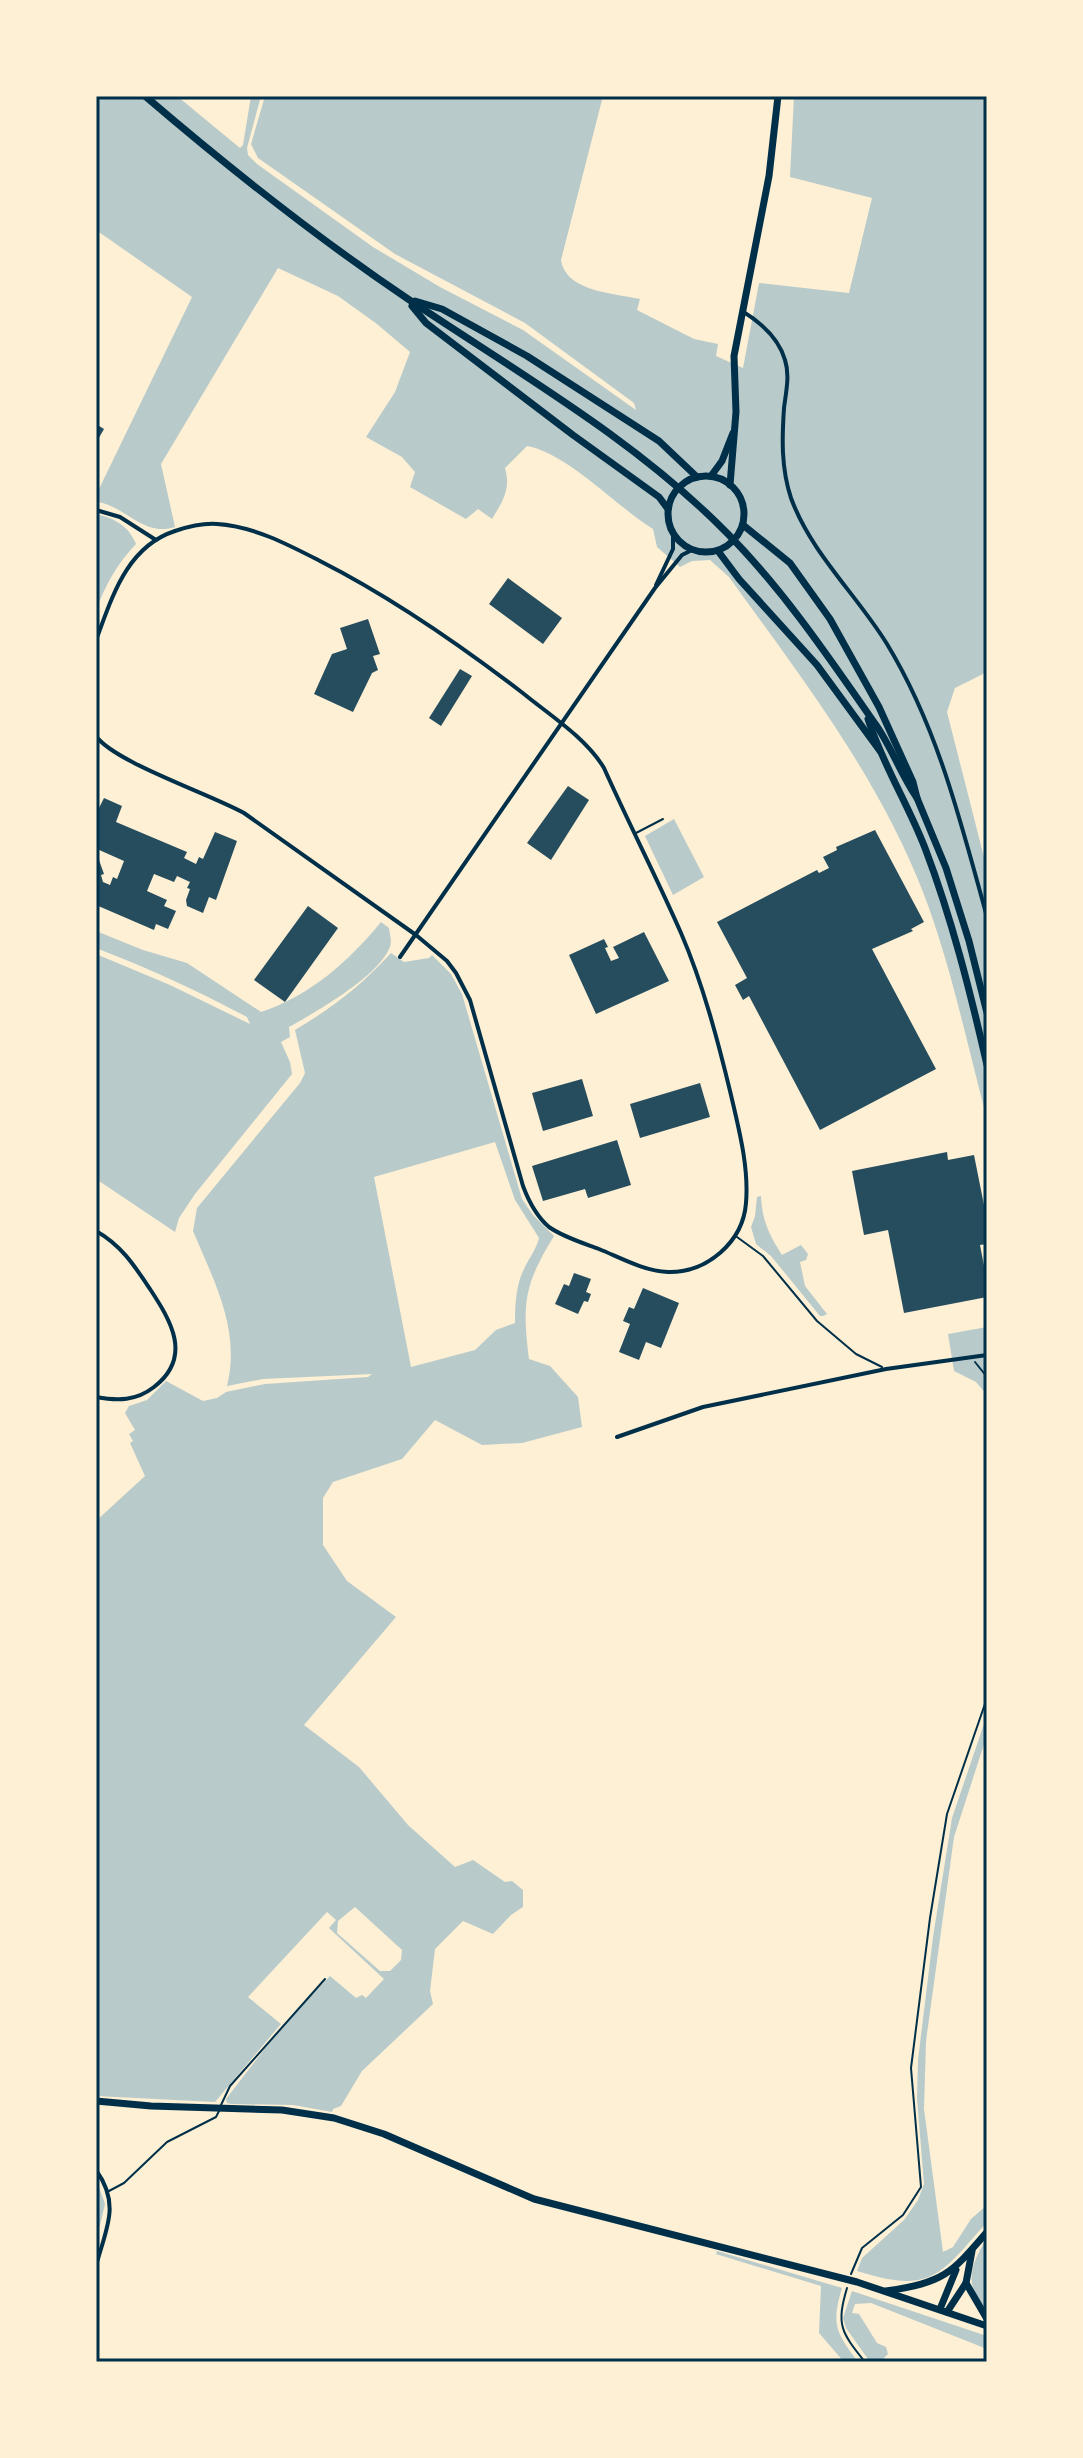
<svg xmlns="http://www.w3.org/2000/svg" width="1083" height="2458" viewBox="0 0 1083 2458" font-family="Jost,sans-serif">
	<rect width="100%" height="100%" fill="#fdf0d5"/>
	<g fill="#b9caca" fill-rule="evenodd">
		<path d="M96 96H177L240 148 243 145 251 96H261L247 148 248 155 257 164 373 247 440 287 523 330 636 410 634 403 525 323 395 254 258 158 251 144 265 96H283L292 99 294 96H313V98L333 96H603L561 260C566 292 614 293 640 299L637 310 694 339 718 344 716 356 743 368 759 283 849 293 872 198 790 177 794 96H987V672L955 688 947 712 987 869V1119C967 1044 951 965 923 892 878 776 801 677 729 577L710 560 692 561 680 567 657 547 653 529C616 506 567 453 527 446L505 468C511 489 503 501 492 519L478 509 466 519 410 487 415 472 402 457 366 437 395 392 410 352 377 324 338 296 278 268 161 464 175 527C144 537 127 508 99 502L98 491 192 297 96 230Z"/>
		<path d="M96 514C114 518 129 526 136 544 117 564 106 584 96 610Z"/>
		<polygon points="674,819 704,877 673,895 645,836"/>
		<path d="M381 922 389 928C390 935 392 941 390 947 379 976 316 1012 289 1027L290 1037 281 1042 290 1062 292 1074 195 1194 179 1218 175 1232 96 1179V954L170 985 250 1024 247 1017C198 991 148 968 96 948V931L143 950 187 963 261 1012C311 995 348 962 381 922Z"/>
		<path d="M391 953 404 962 429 958 432 955 451 974 462 994 522 1199 533 1215 554 1236C524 1285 522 1303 529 1359L550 1366 578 1397 582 1427 522 1443 482 1445 435 1420 402 1459 333 1482 323 1498V1545L347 1581 396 1617 304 1725 359 1767 408 1825 455 1867 473 1860 505 1882 512 1881 523 1890V1907L511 1915 493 1934 463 1921 435 1949 430 1991 433 2004 362 2071 341 2106 333 2109 332 2112 293 2105 231 2104 227 2103 226 2099 283 2025 330 1976 356 1998 362 1995 366 1998 384 1979 329 1928 336 1920 327 1912 248 1997 281 2024 215 2102 96 2096V1521L145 1476 130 1443 133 1441 129 1434 135 1430 125 1413 129 1406 147 1400 166 1381 203 1401 217 1398 226 1392 265 1384 368 1377 372 1374 263 1379 227 1386C241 1330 214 1281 193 1231L197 1208 300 1083 305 1073 295 1030C332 1008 362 985 391 953ZM495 1142 515 1200 539 1238C536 1250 529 1258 524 1269 516 1285 515 1304 515 1323L496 1330 475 1350 411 1367 374 1177ZM355 1907 402 1950 401 1960 390 1971H380L337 1933 338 1921Z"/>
		<path d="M761 1196C762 1220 769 1235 782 1255L801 1245 808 1254 806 1260 800 1262 805 1286 827 1314 823 1316H820L771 1256 756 1244 751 1227 755 1216 757 1197Z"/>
		<polygon points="987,1327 987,1395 976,1382 954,1371 948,1334"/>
		<path d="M987 1715V1735L954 1837 926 2041 924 2109 943 2252 953 2247 971 2219 987 2205V2222C941 2274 932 2295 857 2271L862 2258 904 2220 918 2200 924 2184 917 2098 918 2060 933 1937 952 1818Z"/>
		<polygon points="96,2179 105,2204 96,2242"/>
		<path d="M987 2238V2310C963 2284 970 2266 987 2238Z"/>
		<path d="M717 2251 842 2288C831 2325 836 2332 858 2362H844L819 2333 821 2286 716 2254Z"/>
		<polygon points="852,2291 987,2336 987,2349 871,2303 855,2304 852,2313 859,2314 877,2343 886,2347 888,2354 884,2358 885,2362 870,2362 846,2328 843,2318"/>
	</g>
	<g fill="#264d5e">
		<polygon points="96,424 104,429 96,443"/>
		<polygon points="508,578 562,618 543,644 489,604"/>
		<polygon points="368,619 380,654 373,656 378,670 372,673 353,712 314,694 332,654 347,649 340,628"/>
		<polygon points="460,669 472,676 441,726 429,718"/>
		<polygon points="568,786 589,800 551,860 527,843"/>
		<polygon points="104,798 122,806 116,822 187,852 184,858 196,864 199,857 203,859 215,832 237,841 216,900 209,897 203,913 187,906 186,900 190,889 187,888 190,882 177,876 174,882 154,874 147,891 167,900 164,906 176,911 168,929 156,924 154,930 96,905 96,861 99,860 104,874 101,875 103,882 110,885 113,877 117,879 124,861 97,849 96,814"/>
		<polygon points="875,830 924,922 911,929 913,931 872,949 936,1069 820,1130 749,996 743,1000 735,985 747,978 717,922 817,870 819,873 829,868 823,857 837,850 836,847"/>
		<polygon points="308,906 338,928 285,1002 254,980"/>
		<polygon points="644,932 669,981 596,1014 569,955 604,939 608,947 605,948 611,961 619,958 613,947"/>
		<polygon points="582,1079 593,1116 543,1131 532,1093"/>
		<polygon points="700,1083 710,1117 640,1138 630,1104"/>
		<polygon points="617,1140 631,1185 588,1198 585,1189 543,1201 532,1166"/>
		<polygon points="947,1152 948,1160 974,1155 987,1220 987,1244 980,1245 987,1281 987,1297 904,1313 888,1230 864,1235 852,1171"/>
		<polygon points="574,1273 591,1279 586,1292 591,1294 588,1302 584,1301 578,1314 555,1304 564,1284 569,1286"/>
		<polygon points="643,1288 679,1303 661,1348 646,1342 639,1360 619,1352 630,1324 623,1321 629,1307 634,1309"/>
	</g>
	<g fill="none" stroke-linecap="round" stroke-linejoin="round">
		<g stroke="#003049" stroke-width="2">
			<polyline points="975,1362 987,1377"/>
			<polyline points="851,2274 862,2248 903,2215 921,2187 911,2068 930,1918 947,1814 987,1698"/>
			<path d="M847 2288C836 2325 841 2332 865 2362"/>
		</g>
		<g stroke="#003049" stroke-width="2">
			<polyline points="636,833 663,819"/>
			<polyline points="737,1237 763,1256 817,1321 856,1354 882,1367"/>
			<polyline points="221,2105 230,2086 325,1979"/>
			<polyline points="109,2191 124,2183 167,2142 216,2117 219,2111"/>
		</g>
		<g stroke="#003049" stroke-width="4">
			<path d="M742 311C760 322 779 339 785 360 790 375 786 392 784 408 782 438 781 468 791 498 811 553 857 595 887 644 938 728 961 823 987 917"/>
			<polyline points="96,510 120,517 156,540"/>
			<polyline points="656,585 673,549 673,534"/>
			<path d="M96 640C112 598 126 547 175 531 187 527 204 523 217 524 253 526 289 545 320 561 393 598 459 644 524 694 551 716 586 738 604 768 629 824 657 878 681 933 703 984 718 1041 731 1095 739 1130 749 1167 746 1203 743 1242 707 1273 668 1272 644 1271 621 1258 599 1249 583 1243 563 1237 549 1227 536 1216 529 1202 523 1186L470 1000 456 973 447 961 416 935 244 813C210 794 114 762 96 736"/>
			<polyline points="400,957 655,588 682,555 692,550"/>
			<path d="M96 1231C121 1245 134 1265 150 1289 171 1321 193 1357 154 1387 136 1401 118 1401 96 1397"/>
			<polyline points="617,1437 703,1407 886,1369 987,1355"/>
			<path d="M96 2170C121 2205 106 2228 96 2266"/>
		</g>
		<g stroke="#003049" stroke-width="7">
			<circle cx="706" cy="514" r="38"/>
			<polyline points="711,476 722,461 733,433"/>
			<polyline points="730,485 736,412 734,356 769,176 778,96"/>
			<polyline points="96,2101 151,2106 282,2110 334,2118 384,2134 534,2199 857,2282 987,2326"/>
		</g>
		<g stroke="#003049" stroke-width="7">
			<path d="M145 96C229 168 316 237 408 299 518 373 635 439 728 534 785 592 830 659 876 725 892 748 901 775 917 798"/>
			<polyline points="415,301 442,309 527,356 659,441 697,477"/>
			<polyline points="412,306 426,323 573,435 659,497 668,509"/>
			<polyline points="743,525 790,563 830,619 879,707 913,782 917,798 946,868 969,941 987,1013"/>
			<polyline points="718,551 739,579 817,665 880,751"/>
			<path d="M868 719C882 763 908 804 925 848 952 919 970 991 987 1065"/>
			<polyline points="966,2283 987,2319"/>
			<path d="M886 2291C944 2282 950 2275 987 2232"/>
			<polyline points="940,2309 956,2270"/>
			<polyline points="947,2312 966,2283 972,2251"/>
		</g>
	</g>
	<rect width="1083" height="2458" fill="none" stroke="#fdf0d5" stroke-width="196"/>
	<rect x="98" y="98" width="887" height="2262" fill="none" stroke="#003049" stroke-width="3"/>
</svg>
